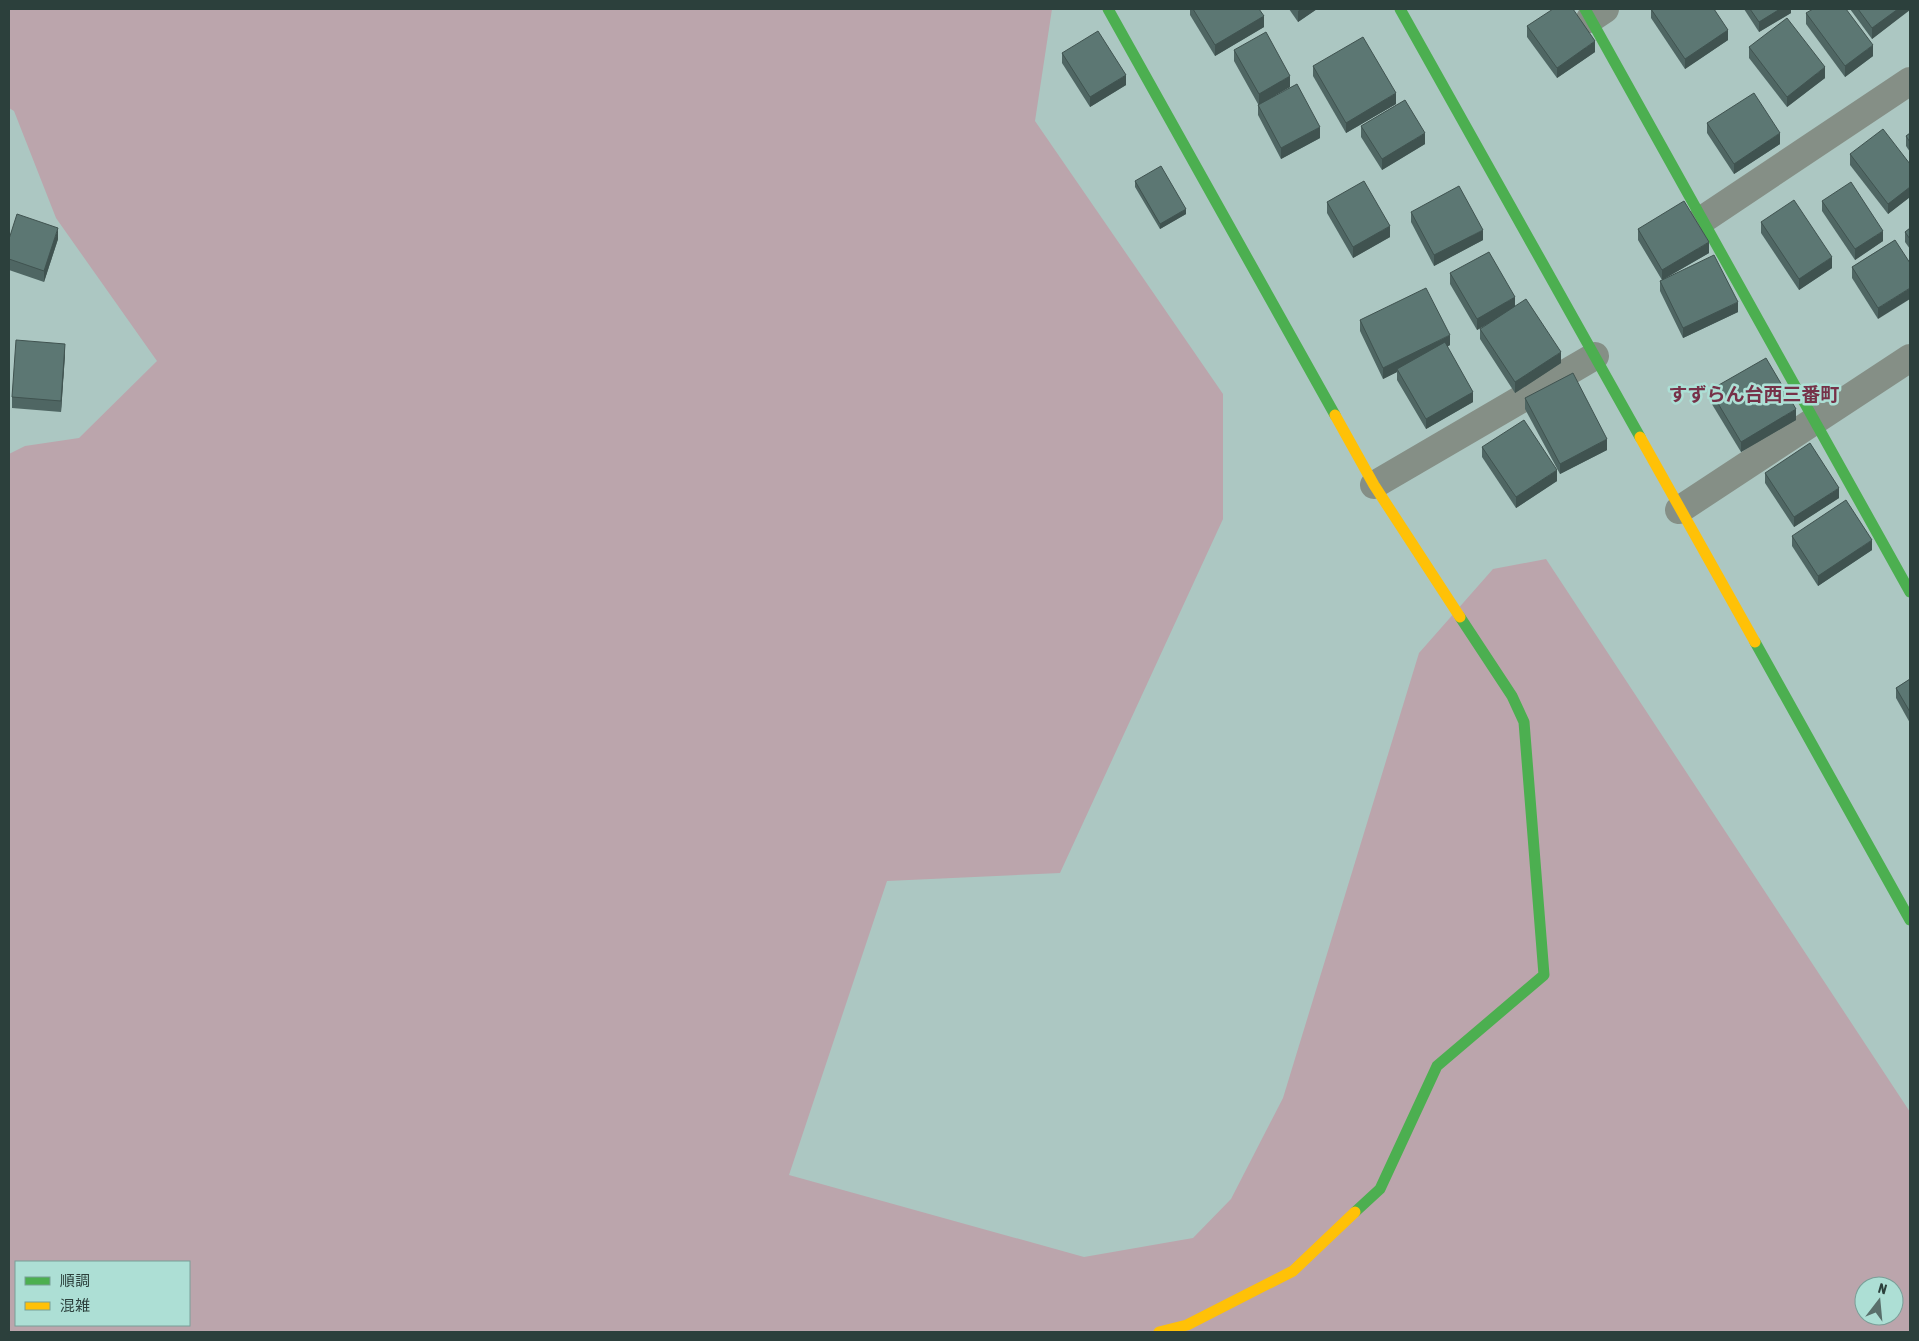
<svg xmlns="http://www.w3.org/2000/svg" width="1919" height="1341" viewBox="0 0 1919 1341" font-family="'Asap Condensed','Noto Sans JP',sans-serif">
	<rect width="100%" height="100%" fill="#acc7c2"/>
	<path fill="#bba5ac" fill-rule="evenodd" d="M9 9H1052L1035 121 1223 394V519L1060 873 887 881 789 1175 1084 1257 1193 1238 1231 1199 1283 1098 1419 653 1493 569 1546 559 1910 1112V1332H9V454L25 446 79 438 157 361 56 218 14 111 9 108ZM16 1262H189V1325H16ZM1864 1286H1894V1316H1864Z"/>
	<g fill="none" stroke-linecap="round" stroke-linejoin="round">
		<g stroke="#858f86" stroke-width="28">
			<polyline points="1590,19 1605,9"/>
			<polyline points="1702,220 1910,81"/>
			<polyline points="1374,485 1595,356"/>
			<polyline points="1679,510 1910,358"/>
		</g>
		<g stroke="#4caf50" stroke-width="11">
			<polyline points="1108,9 1335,415"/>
			<polyline points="1400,9 1640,437"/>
			<polyline points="1585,9 1910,592"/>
			<polyline points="1755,642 1910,920"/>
			<polyline points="1355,1212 1380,1189 1437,1066 1544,975 1524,722 1512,696 1460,617"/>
		</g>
		<g stroke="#ffc107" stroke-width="11">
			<polyline points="1335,415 1374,485 1460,617"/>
			<polyline points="1640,437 1755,642"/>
			<polyline points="1159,1332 1187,1325 1293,1271 1355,1212"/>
		</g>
	</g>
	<g fill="#4f6663">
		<polygon points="1190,9 1259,9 1264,27 1215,56 1190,15"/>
		<polygon points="1289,9 1317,9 1298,22"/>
		<polygon points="1651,9 1714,9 1728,40 1685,69 1651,18"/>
		<polygon points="1744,9 1791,9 1791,13 1759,32"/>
		<polygon points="1850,9 1910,9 1872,39"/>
		<polygon points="1806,13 1873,56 1845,77 1806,24"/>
		<polygon points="1527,26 1595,52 1557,78 1527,37"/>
		<polygon points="1749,47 1825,78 1787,107 1749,58"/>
		<polygon points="1234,50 1290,87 1275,95 1320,138 1281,159 1258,115 1258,104 1234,61"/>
		<polygon points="1062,53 1126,85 1090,107 1062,63"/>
		<polygon points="1313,66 1396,104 1346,133 1313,76"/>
		<polygon points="1707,123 1780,144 1734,174 1707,133"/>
		<polygon points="1361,126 1425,144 1382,170 1361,137"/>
		<polygon points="1910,133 1910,152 1906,146 1906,136"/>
		<polygon points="1850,154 1910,164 1910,197 1888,214 1850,165"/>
		<polygon points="1135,181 1186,214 1160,229 1135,187"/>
		<polygon points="1822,201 1883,241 1855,260 1822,211"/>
		<polygon points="1327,202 1390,237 1353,258 1327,213"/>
		<polygon points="1411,212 1483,240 1434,266 1411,222"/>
		<polygon points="1761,222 1832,268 1799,290 1761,233"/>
		<polygon points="1910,228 1910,249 1905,242 1905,232"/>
		<polygon points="1638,229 1709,253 1666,278 1738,312 1683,338 1660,291 1660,281 1662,280 1638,240"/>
		<polygon points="9,239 58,239 44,282 9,270"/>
		<polygon points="1895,240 1878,319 1852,278 1852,267"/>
		<polygon points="1450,273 1515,306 1561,363 1515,393 1480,339 1480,329 1491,322 1477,330 1450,284"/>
		<polygon points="1360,320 1450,345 1447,347 1473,402 1426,429 1397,380 1397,372 1383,379 1360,331"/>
		<polygon points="65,354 61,412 12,408 12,397"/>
		<polygon points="1710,390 1796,420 1741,452 1710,401"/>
		<polygon points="1525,398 1607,450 1560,474 1525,409"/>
		<polygon points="1482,447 1557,481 1516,508 1482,457"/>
		<polygon points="1765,473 1839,498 1794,527 1765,483"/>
		<polygon points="1792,536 1872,550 1818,586 1792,546"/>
		<polygon points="1910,679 1910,723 1896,698 1896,688"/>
	</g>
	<g fill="#405350">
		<polygon points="1301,9 1317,9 1298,22 1298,11"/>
		<polygon points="1780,9 1791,9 1791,13 1759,32 1759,22"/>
		<polygon points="1898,9 1910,9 1910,10 1872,39 1872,28"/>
		<polygon points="1264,16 1264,27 1215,56 1215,45"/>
		<polygon points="1728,30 1728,40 1685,69 1685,59"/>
		<polygon points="1595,41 1595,52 1557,78 1557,68"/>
		<polygon points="1873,45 1873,56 1845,77 1845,66"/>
		<polygon points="1825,67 1825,78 1787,107 1787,97"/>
		<polygon points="1126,75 1126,85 1090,107 1090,97"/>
		<polygon points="1290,76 1290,87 1259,105 1259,94"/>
		<polygon points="1396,93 1396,104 1346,133 1346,123"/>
		<polygon points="1320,127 1320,138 1281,159 1281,148"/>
		<polygon points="1425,133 1425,144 1382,170 1382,159"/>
		<polygon points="1780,133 1780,144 1734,174 1734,164"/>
		<polygon points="1910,187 1910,197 1888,214 1888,204"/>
		<polygon points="1186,209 1186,214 1160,229 1160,224"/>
		<polygon points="1390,226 1390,237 1353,258 1353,247"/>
		<polygon points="58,228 58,239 44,282 44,271"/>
		<polygon points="1483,230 1483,240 1434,266 1434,255"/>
		<polygon points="1883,231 1883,241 1855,260 1855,249"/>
		<polygon points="1709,242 1709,253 1662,280 1662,270"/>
		<polygon points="1832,257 1832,268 1799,290 1799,279"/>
		<polygon points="1910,288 1910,299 1878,319 1878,308"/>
		<polygon points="1515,297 1515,308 1477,330 1477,319"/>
		<polygon points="1738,302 1738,312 1683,338 1683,328"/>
		<polygon points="1450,335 1450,345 1398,371 1397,369 1397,372 1383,379 1383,368"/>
		<polygon points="65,344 65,354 61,412 61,401"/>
		<polygon points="1561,352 1561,363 1515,393 1515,382"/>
		<polygon points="1473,392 1473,402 1426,429 1426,419"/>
		<polygon points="1796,409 1796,420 1741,452 1741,442"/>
		<polygon points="1607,439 1607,450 1560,474 1560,464"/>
		<polygon points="1557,470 1557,481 1516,508 1516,497"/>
		<polygon points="1839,488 1839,498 1794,527 1794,517"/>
		<polygon points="1872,540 1872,550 1818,586 1818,576"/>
	</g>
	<g fill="#5c7773" stroke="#405350">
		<polygon points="1193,9 1259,9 1264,16 1215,45"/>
		<polygon points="1553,9 1573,9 1595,41 1557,68 1527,26"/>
		<polygon points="1651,9 1714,9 1728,30 1685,59"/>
		<polygon points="1750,9 1780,9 1759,22"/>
		<polygon points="1813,9 1846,9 1873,45 1845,66 1806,13"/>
		<polygon points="1858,9 1898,9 1872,28"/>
		<polygon points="1787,18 1825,67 1787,97 1749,47"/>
		<polygon points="1098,31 1126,75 1090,97 1062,53"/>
		<polygon points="1266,32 1290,76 1259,94 1234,50"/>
		<polygon points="1363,37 1396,93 1346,123 1313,66"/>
		<polygon points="1297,84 1320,127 1281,148 1258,105"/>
		<polygon points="1754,93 1780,133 1734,164 1707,123"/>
		<polygon points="1405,100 1425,133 1382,159 1361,126"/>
		<polygon points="1883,129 1910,164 1910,187 1888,204 1850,154"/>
		<polygon points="1910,133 1910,142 1906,136"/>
		<polygon points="1161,166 1186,209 1160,224 1135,181"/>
		<polygon points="1364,181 1390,226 1353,247 1327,202"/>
		<polygon points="1851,182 1883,231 1855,249 1822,201"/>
		<polygon points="1459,186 1483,230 1434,255 1411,212"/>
		<polygon points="1794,200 1832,257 1799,279 1761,222"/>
		<polygon points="1684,201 1709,242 1662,270 1638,229"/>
		<polygon points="17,214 58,228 44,271 9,259 9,239"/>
		<polygon points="1910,228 1910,239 1905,232"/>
		<polygon points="1895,240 1910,263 1910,288 1878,308 1852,267"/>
		<polygon points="1489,252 1515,297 1477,319 1450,273"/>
		<polygon points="1714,255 1738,302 1683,328 1660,281"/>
		<polygon points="1426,288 1450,335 1383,368 1360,320"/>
		<polygon points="1526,299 1561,352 1515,382 1480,329"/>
		<polygon points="16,340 65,344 61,401 12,397"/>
		<polygon points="1445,342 1473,392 1426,419 1397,369"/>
		<polygon points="1766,358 1796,409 1741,442 1710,390"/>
		<polygon points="1573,373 1607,439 1560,464 1525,398"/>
		<polygon points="1524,420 1557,470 1516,497 1482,447"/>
		<polygon points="1810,443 1839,488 1794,517 1765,473"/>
		<polygon points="1846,500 1872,540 1818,576 1792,536"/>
		<polygon points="1910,679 1910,712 1896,688"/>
	</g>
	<g text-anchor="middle" stroke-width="5" stroke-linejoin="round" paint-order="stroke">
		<g font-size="19" font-weight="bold" fill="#763148" stroke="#addfd5">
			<text x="1754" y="401">すずらん台西三番町</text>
		</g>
	</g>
	<rect width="1919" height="1341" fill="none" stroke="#2c403c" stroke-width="20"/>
	<rect x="15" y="1261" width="175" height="65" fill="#addfd5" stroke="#799f98"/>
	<rect x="25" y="1277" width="25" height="8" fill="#4caf50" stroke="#799f98"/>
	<text x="60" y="1286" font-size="15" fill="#2c403c">順調</text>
	<rect x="25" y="1302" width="25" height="8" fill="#ffc107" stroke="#799f98"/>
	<text x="60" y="1311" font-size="15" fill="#2c403c">混雑</text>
	<g transform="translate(1879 1301) rotate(16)"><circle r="24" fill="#addfd5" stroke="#799f98"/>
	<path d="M0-4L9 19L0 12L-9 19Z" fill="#596f6b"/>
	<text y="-8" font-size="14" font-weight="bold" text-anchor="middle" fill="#2c403c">N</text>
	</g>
</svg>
